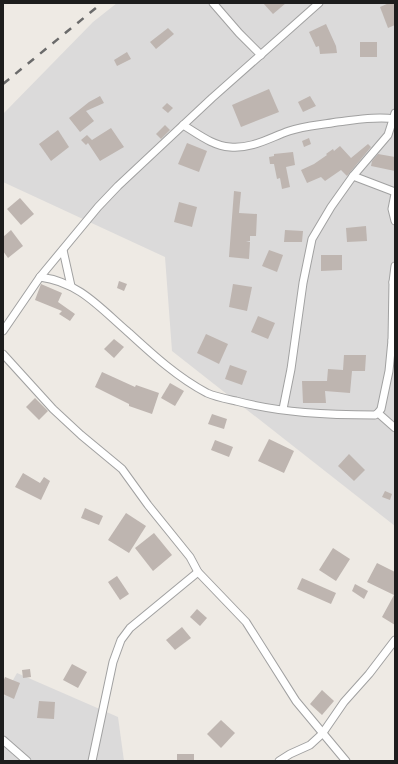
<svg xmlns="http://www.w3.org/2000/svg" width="398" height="764" viewBox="0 0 398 764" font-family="'Asap Condensed',sans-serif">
	<rect width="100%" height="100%" fill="#eeeae4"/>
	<g fill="#dbdada">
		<polygon points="117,3 395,3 395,526 172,351 165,257 3,182 3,114 93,22"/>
		<polygon points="17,673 118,717 124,761 3,761 3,698"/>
	</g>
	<g fill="#beb5b0">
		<polygon points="263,3 286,3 273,14"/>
		<polygon points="389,3 395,3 395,25 388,28 380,7"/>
		<polygon points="326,24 336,46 337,53 320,54 319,46 316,47 309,32"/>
		<polygon points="168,28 174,34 156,49 150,42"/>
		<rect x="360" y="42" width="17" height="15"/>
		<polygon points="127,52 131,59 117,66 114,60"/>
		<polygon points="269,89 279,112 241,127 232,105"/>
		<polygon points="100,96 104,103 86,111 94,121 80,132 69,118 89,102"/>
		<polygon points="310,96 316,106 303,112 298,102"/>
		<polygon points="167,103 173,108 168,113 162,108"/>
		<polygon points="165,125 170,130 161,139 156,134"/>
		<polygon points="111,128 124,147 100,161 88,143 86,145 81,140 87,135 92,140"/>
		<polygon points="58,130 69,147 51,161 39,144"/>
		<polygon points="309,138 311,144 304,147 302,141"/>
		<polygon points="187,143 207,151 199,172 178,164"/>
		<polygon points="368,144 371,147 347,176 341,170 325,181 321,177 307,183 301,170 314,164 327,155 326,154 333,149 334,151 340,146 351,158"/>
		<polygon points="293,152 295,165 286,167 290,187 282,189 280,178 277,179 274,164 270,164 269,157 274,156 274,154"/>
		<polygon points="378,154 395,157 395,171 371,166 372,161"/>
		<polygon points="234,191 241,192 239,213 257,214 256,236 250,236 250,241 246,241 250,242 249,259 229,257"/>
		<polygon points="20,198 34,214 21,225 7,209"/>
		<polygon points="179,202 197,207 192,227 174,222"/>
		<polygon points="366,226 367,241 347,242 346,228"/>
		<polygon points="11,230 23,246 8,258 3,251 3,237"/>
		<polygon points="285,230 303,231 302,242 284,242"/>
		<polygon points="269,250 283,255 277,272 262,266"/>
		<polygon points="321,255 342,255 342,270 321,271"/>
		<polygon points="119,281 127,284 124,291 117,288"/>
		<polygon points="41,284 62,293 58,302 75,314 70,321 59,314 62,311 35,300"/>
		<polygon points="233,284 252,287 247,311 229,307"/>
		<polygon points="258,316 275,323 268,339 251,332"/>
		<polygon points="206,334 228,344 219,364 197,353"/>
		<polygon points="114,339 124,347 114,358 104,349"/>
		<polygon points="344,355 366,355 365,371 352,371 350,393 325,391 326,403 303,403 302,381 327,381 328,369 343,370"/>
		<polygon points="230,365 247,371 242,385 225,379"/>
		<polygon points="102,372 135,387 136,385 159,393 152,414 129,406 129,404 95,387"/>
		<polygon points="170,383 184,391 175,406 161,398"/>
		<polygon points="35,398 48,411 39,420 26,407"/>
		<polygon points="212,414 227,419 224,429 208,424"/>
		<polygon points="269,439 294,451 284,473 258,461"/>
		<polygon points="215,440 233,447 229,457 211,450"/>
		<polygon points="349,454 365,470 354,481 338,466"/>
		<polygon points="23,473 40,483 44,477 50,481 41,500 15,487"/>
		<polygon points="385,491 392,494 390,500 382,497"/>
		<polygon points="85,508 103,516 99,525 81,518"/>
		<polygon points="126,513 146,526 129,553 108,540"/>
		<polygon points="154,533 172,555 153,571 135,548"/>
		<polygon points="333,548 350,559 336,581 319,570"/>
		<polygon points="377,563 395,572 395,625 382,617 394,595 367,582"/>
		<polygon points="117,576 129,594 120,600 108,582"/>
		<polygon points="302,578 336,593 331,604 297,589"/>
		<polygon points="355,584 368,591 364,599 352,591"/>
		<polygon points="197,609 207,618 200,626 190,617"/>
		<polygon points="182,627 191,638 175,650 166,640"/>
		<polygon points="72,664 87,672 78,688 63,680"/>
		<polygon points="30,669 31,677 23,678 22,670"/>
		<polygon points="5,677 20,683 14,699 3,694 3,682"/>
		<polygon points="322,690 334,701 322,715 310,704"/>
		<polygon points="39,701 55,702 54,719 37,718"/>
		<polygon points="221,720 235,733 221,748 207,734"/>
		<rect x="177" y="754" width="17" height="7"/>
	</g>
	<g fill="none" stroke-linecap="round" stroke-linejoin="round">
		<defs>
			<g id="street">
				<polyline points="213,3 239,33 261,55"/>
				<path d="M183 125C198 134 213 146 230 147 252 149 269 138 289 131 304 126 321 125 337 122 356 120 376 116 395 119"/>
				<polyline points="353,176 395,192"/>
				<polyline points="395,194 392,209 395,221"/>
				<polyline points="63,250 71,286"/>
				<path d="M40 277C79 282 100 308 128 332 152 354 178 378 207 393 216 397 227 399 236 401 281 413 328 415 375 415L378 413 381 409 389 371 392 340 395 339"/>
				<polyline points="393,282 395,266"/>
				<polyline points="3,331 40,277 98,207 118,186 212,98 319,3"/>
				<polyline points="392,340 393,282 395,281"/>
				<polyline points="3,354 53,409 81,435 122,469 148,505 190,557 198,572 246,622 296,701 346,761"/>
				<polyline points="283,409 291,369 303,283 312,239 331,207 353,176 388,135 395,113"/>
				<polyline points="378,413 395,428"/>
				<polyline points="3,740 27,761"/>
				<polyline points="92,761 113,662 121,640 130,628 198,572"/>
				<polyline points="279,761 290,754 310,745 322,734 344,702 369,674 395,640"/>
			</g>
		</defs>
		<use href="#street" stroke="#a1a1a1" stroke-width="9"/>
		<use href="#street" stroke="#fff" stroke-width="7"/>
		<polyline stroke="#6b6b6b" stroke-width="2.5" stroke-dasharray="8 8" stroke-linecap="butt" points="3,84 102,3"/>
	</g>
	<rect width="398" height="764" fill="none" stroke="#1d1d1d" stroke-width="8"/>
</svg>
